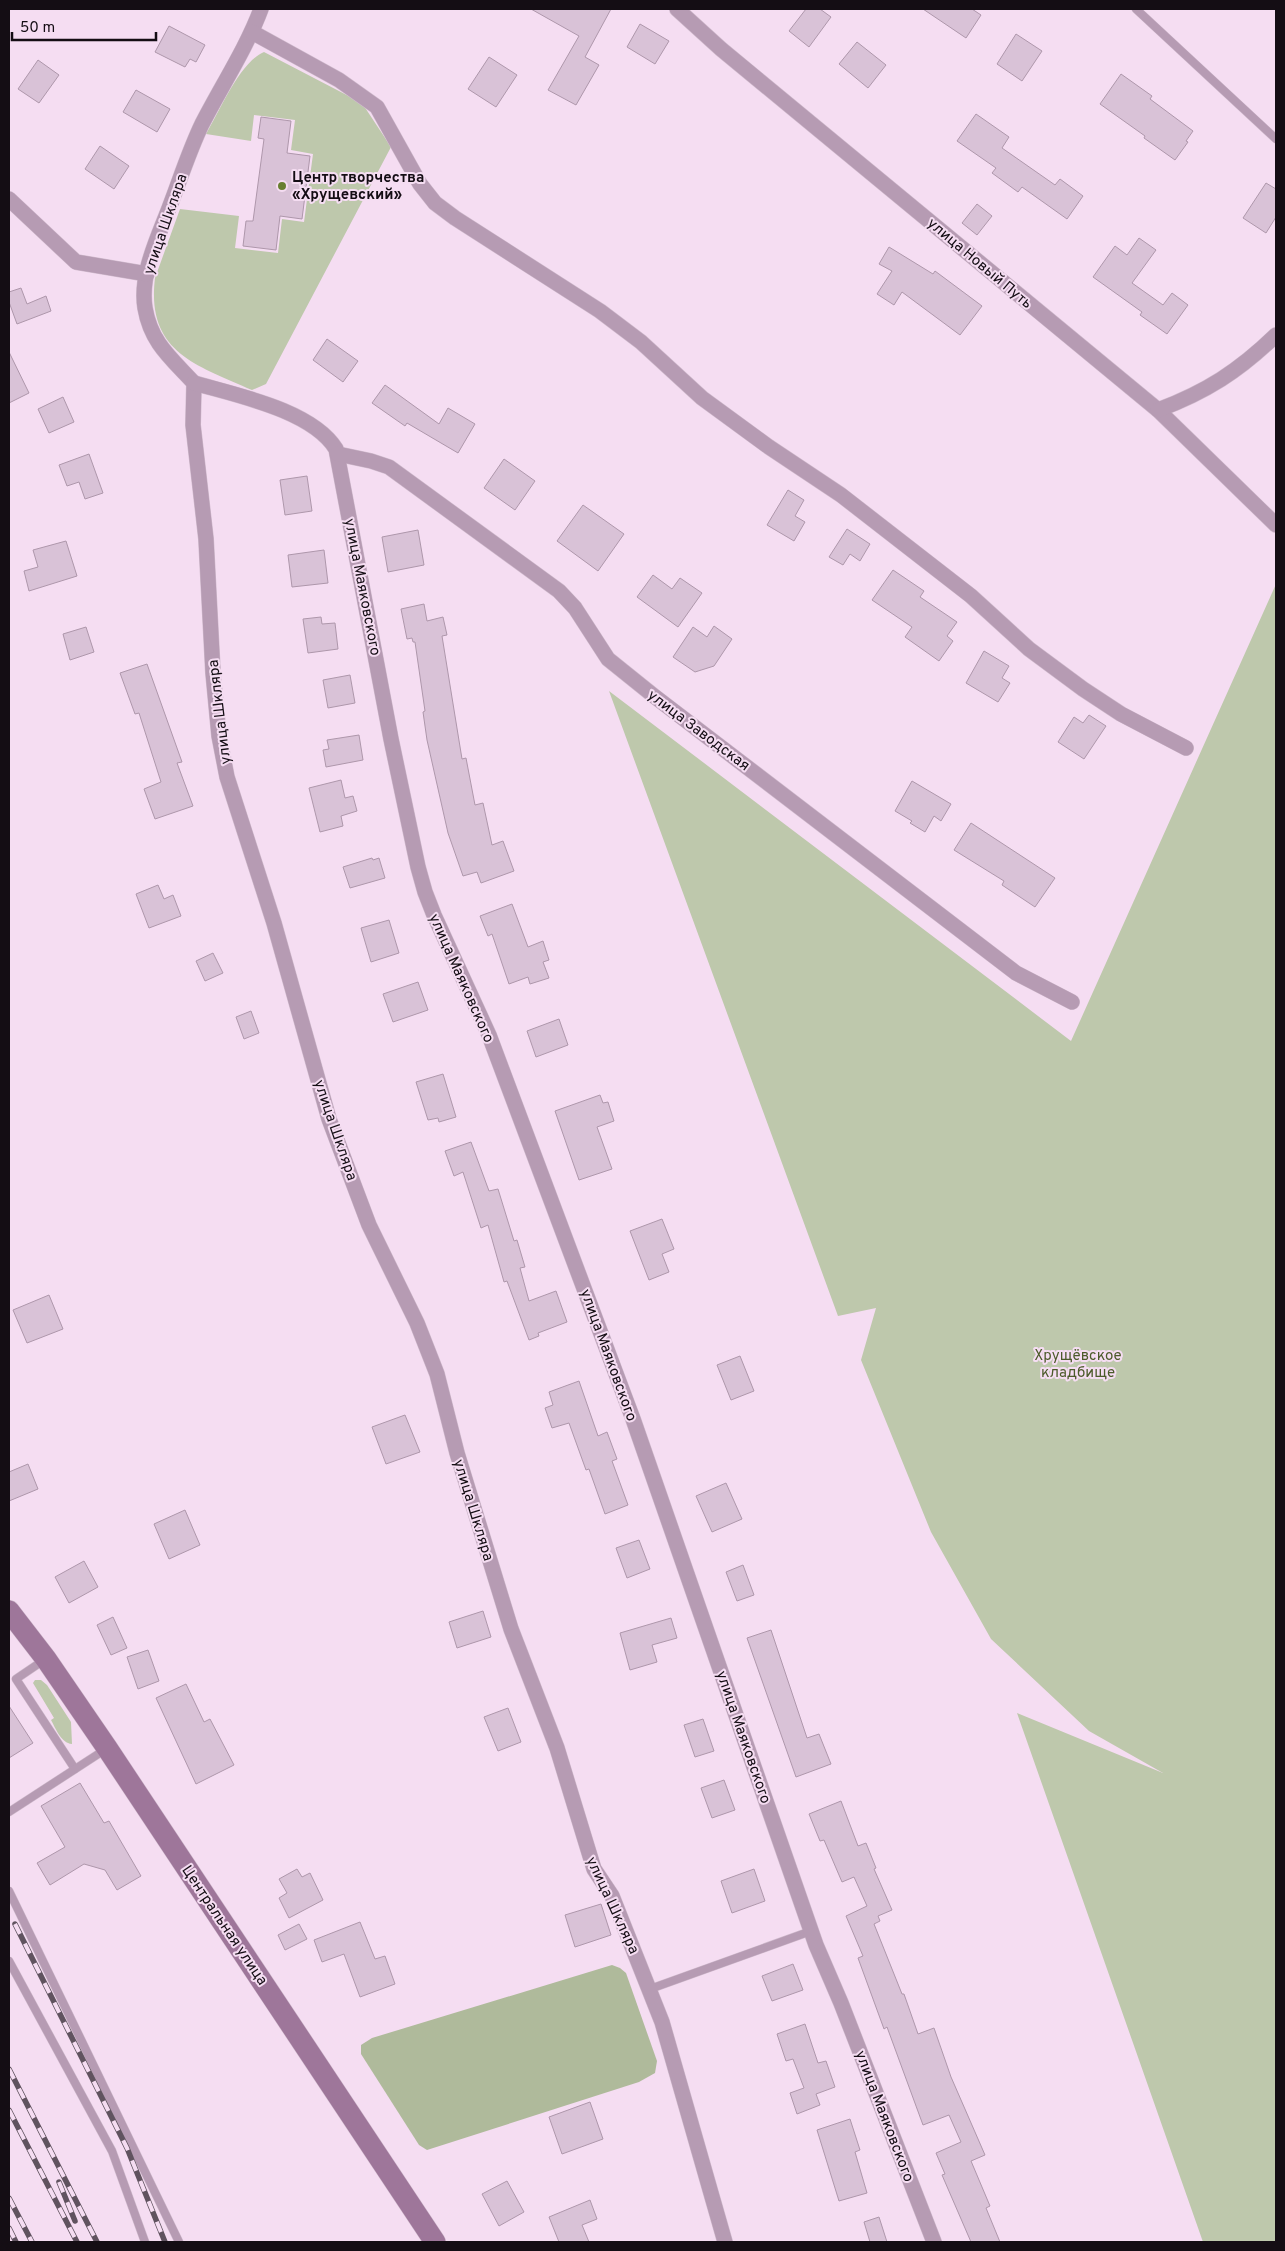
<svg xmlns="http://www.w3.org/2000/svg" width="1285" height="2251" viewBox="0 0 1285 2251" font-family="Overpass,sans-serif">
	<rect width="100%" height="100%" fill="#f5ddf2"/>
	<g fill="#bec8ac">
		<path d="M264 52 362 103 391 147 266 384 252 390C196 365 146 352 155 278L180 209 239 216 235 248 278 253 282 219 304 222 313 154 291 150 295 120 254 115 251 141 206 134C220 111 239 63 264 52Z"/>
		<polygon points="1276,584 1276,2242 1203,2242 1017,1713 1163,1773 1089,1731 991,1639 931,1532 861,1360 876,1308 838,1316 609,691 1071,1041"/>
		<path d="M35 1680H41L47 1685 71 1722 72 1744C61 1743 56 1729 51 1720L54 1718 33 1683Z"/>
	</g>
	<polygon fill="#afba9b" points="612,1965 620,1968 626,1973 657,2061 655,2073 639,2082 427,2150 419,2145 361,2054 361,2045 372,2038"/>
	<g fill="#d9c2d7" stroke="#ae97ab">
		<polygon points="531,9 611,9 585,57 599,65 576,105 548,90 579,36"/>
		<polygon points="806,9 820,9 831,17 809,47 789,31"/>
		<polygon points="923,9 972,9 981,15 966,38"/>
		<polygon points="640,24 669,41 655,64 627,47"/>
		<polygon points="169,26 205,45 196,62 190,59 185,67 155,52"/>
		<polygon points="1016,34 1042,51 1022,81 997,64"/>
		<polygon points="857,42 886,65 868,88 839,64"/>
		<polygon points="489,57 517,75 496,107 468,89"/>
		<polygon points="38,60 59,75 39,103 18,89"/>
		<polygon points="1121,74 1152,96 1150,99 1193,131 1186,141 1188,142 1175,160 1144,138 1145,136 1100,104"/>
		<polygon points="136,90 170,109 157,132 123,112"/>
		<polygon points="976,114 1009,137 1002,148 1055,185 1060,179 1083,196 1067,219 1022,187 1018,192 992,173 996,168 957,141"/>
		<polygon points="261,117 291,121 287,153 310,156 302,219 280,216 276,250 243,246 246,221 253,221 264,139 258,138"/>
		<polygon points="100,146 129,166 114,189 85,169"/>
		<polygon points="1266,183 1276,189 1276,217 1266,233 1243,218"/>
		<polygon points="977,204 992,216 977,235 962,223"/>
		<polygon points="1139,238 1156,250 1132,283 1163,305 1172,293 1188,305 1167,334 1140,315 1142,312 1093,277 1115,246 1127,255"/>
		<polygon points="889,247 933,274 935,271 982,306 960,335 902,292 894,305 877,294 892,271 879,264"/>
		<polygon points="21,288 27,304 46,296 51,311 17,324 9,302 9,292"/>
		<polygon points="327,339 358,361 343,382 313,360"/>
		<polygon points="9,352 29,393 9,403"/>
		<polygon points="385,385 439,424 448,408 475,424 458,453 407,423 405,426 372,403"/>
		<polygon points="63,397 74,422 49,433 38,409"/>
		<polygon points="89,454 103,493 85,499 79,482 67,486 59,465"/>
		<polygon points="504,459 535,481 515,510 484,488"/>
		<polygon points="307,476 312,511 285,515 280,480"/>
		<polygon points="788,490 804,500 795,516 805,522 794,541 767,525"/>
		<polygon points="583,505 624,534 598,571 557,541"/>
		<polygon points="847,529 870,544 860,561 850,554 843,565 829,557"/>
		<polygon points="418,530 424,565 388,572 382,537"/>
		<polygon points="66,541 77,576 29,591 24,571 38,567 33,550"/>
		<polygon points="324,550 328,583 292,587 288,555"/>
		<polygon points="893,570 924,591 920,597 957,622 947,636 953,641 939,661 905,637 912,627 872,600"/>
		<polygon points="653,575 672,589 680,578 702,593 678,627 637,597"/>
		<polygon points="424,604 427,621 443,617 447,635 442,636 462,759 466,758 475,805 483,803 492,845 503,841 514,871 481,883 477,872 463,876 448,833 427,740 423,712 425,711 415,642 413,642 412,638 407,639 401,609"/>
		<polygon points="321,617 322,624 335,623 338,649 308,653 303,619"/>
		<polygon points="714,626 732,639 714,666 695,672 673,657 693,627 707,637"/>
		<polygon points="86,627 94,652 70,660 63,634"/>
		<polygon points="984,651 1009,666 1002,678 1010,683 998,702 966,683"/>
		<polygon points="147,664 182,762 177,763 193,806 155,819 144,789 161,782 139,713 135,714 120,673"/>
		<polygon points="350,675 355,703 328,708 323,680"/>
		<polygon points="1089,715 1106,726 1084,759 1058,742 1074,717 1083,723"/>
		<polygon points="359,735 363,760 326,767 323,750 329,749 327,740"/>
		<polygon points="341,780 345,798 353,796 357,811 341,816 343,826 320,832 309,788"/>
		<polygon points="912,781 951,804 941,821 934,816 925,832 910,823 912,821 895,811"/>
		<polygon points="971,823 1055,878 1035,907 1002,885 1004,881 954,850"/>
		<polygon points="372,858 373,860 379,858 385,878 350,888 343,867"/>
		<polygon points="158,885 164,899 173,895 181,916 149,928 136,894"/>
		<polygon points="512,904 528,947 543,941 549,960 543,962 549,978 530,984 528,977 509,984 492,934 488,936 480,916"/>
		<polygon points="389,920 399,953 371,962 361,928"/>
		<polygon points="213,953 223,973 205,981 196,961"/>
		<polygon points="418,982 428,1010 393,1022 383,994"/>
		<polygon points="251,1011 259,1033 244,1039 236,1017"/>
		<polygon points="559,1019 568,1045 536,1057 527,1031"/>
		<polygon points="443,1074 456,1117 439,1122 438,1118 428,1120 416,1082"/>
		<polygon points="600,1095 603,1103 608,1102 614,1121 597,1127 612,1169 579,1180 555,1111"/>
		<polygon points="471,1142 489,1191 498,1189 514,1241 517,1240 525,1267 520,1268 529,1301 556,1291 567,1322 538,1333 539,1336 529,1340 507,1281 504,1282 488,1225 481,1228 463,1172 454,1176 445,1151"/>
		<polygon points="662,1219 674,1249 662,1254 669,1272 649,1280 630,1231"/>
		<polygon points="49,1295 63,1329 27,1343 13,1310"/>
		<polygon points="740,1356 754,1391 731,1400 717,1365"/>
		<polygon points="579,1381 598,1436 607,1432 617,1459 612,1461 628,1505 605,1514 589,1469 586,1470 569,1423 552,1428 545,1408 553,1405 549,1392"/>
		<polygon points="405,1415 420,1452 386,1464 372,1427"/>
		<polygon points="28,1464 38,1489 9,1501 9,1472"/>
		<polygon points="726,1483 742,1519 712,1532 696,1496"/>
		<polygon points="185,1510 200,1545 169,1559 154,1524"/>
		<polygon points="639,1540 650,1569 627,1578 616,1548"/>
		<polygon points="84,1561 98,1587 69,1603 55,1577"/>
		<polygon points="743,1565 754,1595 737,1601 726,1572"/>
		<polygon points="483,1611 491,1637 457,1648 449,1622"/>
		<polygon points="113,1617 127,1648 111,1655 97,1625"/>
		<polygon points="671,1618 677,1638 652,1645 657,1662 630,1670 620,1633"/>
		<polygon points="771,1630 807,1738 819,1734 831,1764 796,1777 747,1638"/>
		<polygon points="148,1650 159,1681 138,1689 127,1657"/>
		<polygon points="186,1684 204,1722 210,1719 234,1765 196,1784 156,1698"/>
		<polygon points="9,1706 33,1743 9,1758"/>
		<polygon points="508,1708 521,1742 498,1751 484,1717"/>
		<polygon points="703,1719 714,1751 695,1757 684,1725"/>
		<polygon points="724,1780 735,1810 712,1818 701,1788"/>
		<polygon points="80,1783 104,1823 109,1821 141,1876 117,1890 105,1870 84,1864 50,1885 37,1863 65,1847 41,1806"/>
		<polygon points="841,1801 858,1846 866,1843 876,1868 874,1869 892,1910 878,1916 880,1921 874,1924 902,1994 904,1994 918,2034 934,2028 951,2077 985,2155 971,2161 990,2206 986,2208 1000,2242 971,2242 942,2175 945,2174 936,2153 961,2142 949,2115 923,2125 887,2027 884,2029 858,1958 863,1956 846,1916 867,1906 854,1877 842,1882 824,1840 820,1841 809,1814"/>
		<polygon points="297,1869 302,1877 310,1873 323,1900 289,1918 279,1898 287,1893 279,1879"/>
		<polygon points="754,1869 765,1901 732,1913 721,1881"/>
		<polygon points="601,1904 611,1935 575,1947 565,1915"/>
		<polygon points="360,1922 375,1959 385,1956 395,1984 360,1997 344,1954 322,1962 314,1940"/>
		<polygon points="299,1924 307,1939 285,1950 278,1935"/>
		<polygon points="793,1964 803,1990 772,2001 762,1976"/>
		<polygon points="805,2024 818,2063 826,2061 835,2087 816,2094 820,2105 797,2114 790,2093 804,2088 793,2059 786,2061 777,2034"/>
		<polygon points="590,2102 603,2139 562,2154 549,2117"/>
		<polygon points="850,2119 860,2150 855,2152 867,2193 839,2201 817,2130"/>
		<polygon points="507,2181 524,2212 499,2226 482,2194"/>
		<polygon points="590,2200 597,2219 582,2225 589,2242 559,2242 549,2217"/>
		<polygon points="879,2217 887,2242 870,2242 864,2222"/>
	</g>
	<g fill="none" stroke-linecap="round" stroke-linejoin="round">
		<defs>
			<g id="service">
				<polyline points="1136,9 1276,139"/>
				<polyline points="44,1660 16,1679 75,1769"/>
				<polyline points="9,1812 106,1749"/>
				<polyline points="9,1891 179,2242"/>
				<polyline points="9,1961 112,2151 145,2242"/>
				<polyline points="650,1989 811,1931"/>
			</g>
			<g id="minor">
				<path d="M261 9C246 49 222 85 202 124 188 153 178 186 166 216 155 244 140 277 145 308 151 343 171 358 194 383L193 425 206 539 213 673 219 736 227 777 274 923 329 1119 369 1225 417 1323 437 1374 457 1453 511 1629 557 1748 594 1869 612 1896 662 2022 725 2242"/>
				<polyline points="677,9 721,49 1158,410 1276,525"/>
				<polyline points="252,32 339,80 377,107 420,184 435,203 455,218 600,311 641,342 702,398 769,447 841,495 971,596 1029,649 1083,689 1121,714 1186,748"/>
				<polyline points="9,199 76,262 147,274"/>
				<path d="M194 383C235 395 312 410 336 449L391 739 418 867 425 892 434 915 489 1035 633 1419 816 1945 841 2003 934 2242"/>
				<path d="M1158 410C1206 392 1239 371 1276 335"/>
				<polyline points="338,454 371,461 389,467 559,591 575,608 608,659 654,696 1016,973 1072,1002"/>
			</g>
			<polyline id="secondary" points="9,1611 46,1659 107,1748 435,2242"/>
		</defs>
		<use href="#service" stroke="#d1bcce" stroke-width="9"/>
		<use href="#minor" stroke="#d1bcce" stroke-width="16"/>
		<use href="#secondary" stroke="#d1bcce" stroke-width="22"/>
		<use href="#service" stroke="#b69bb3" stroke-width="8"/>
		<use href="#minor" stroke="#b69bb3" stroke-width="15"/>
		<use href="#secondary" stroke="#9e769a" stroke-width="21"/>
		<defs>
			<g id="rail">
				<polyline points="15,1924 127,2148 165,2242"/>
				<polyline points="9,2069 97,2242"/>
				<polyline points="9,2110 77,2242"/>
				<polyline points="59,2182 75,2221"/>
				<polyline points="9,2198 32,2242"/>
				<polyline points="9,2228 16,2242"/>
			</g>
		</defs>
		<use href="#rail" stroke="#60535f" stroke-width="5.5"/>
		<use href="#rail" stroke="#f5ddf2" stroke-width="4" stroke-dasharray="11" stroke-linecap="butt"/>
	</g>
	<circle fill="#687f31" stroke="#f5ddf2" stroke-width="2" cx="282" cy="186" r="5"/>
	<g text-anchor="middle" stroke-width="4" stroke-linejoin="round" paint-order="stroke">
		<g font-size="15" font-weight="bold" fill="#140d14" stroke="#f5ddf2" text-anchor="start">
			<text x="292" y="182">Центр творчества<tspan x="292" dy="17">«Хрущевский»</tspan></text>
		</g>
		<g font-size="15" fill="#140d14" stroke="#f5ddf2">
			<text transform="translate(165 224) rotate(-71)" y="5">улица Шкляра</text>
			<text transform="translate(980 263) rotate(40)" y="5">улица Новый Путь</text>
			<text transform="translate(363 587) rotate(79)" y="5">улица Маяковского</text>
			<text transform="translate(219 712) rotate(-97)" y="5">улица Шкляра</text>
			<text transform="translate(699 730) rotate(37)" y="5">улица Заводская</text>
			<text transform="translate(462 978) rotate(66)" y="5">улица Маяковского</text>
			<text transform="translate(336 1130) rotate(71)" y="5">улица Шкляра</text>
			<text transform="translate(609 1355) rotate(70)" y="5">улица Маяковского</text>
			<text transform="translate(474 1510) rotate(73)" y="5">улица Шкляра</text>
			<text transform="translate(744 1737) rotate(71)" y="5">улица Маяковского</text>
			<text transform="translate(613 1905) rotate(65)" y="5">улица Шкляра</text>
			<text transform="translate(225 1925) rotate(56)" y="5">Центральная улица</text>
			<text transform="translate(885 2116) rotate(69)" y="5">улица Маяковского</text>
		</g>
		<g font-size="15" fill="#4c5b2a" stroke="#f5ddf2">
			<text x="1078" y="1360">Хрущёвское<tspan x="1078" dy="17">кладбище</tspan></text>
		</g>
	</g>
	<rect width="1285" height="2251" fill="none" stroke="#140d14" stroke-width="20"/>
	<path d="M12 32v8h144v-8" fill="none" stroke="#140d14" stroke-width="2.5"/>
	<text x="20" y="32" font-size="15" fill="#140d14" stroke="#f5ddf2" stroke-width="4" paint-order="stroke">50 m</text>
</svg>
